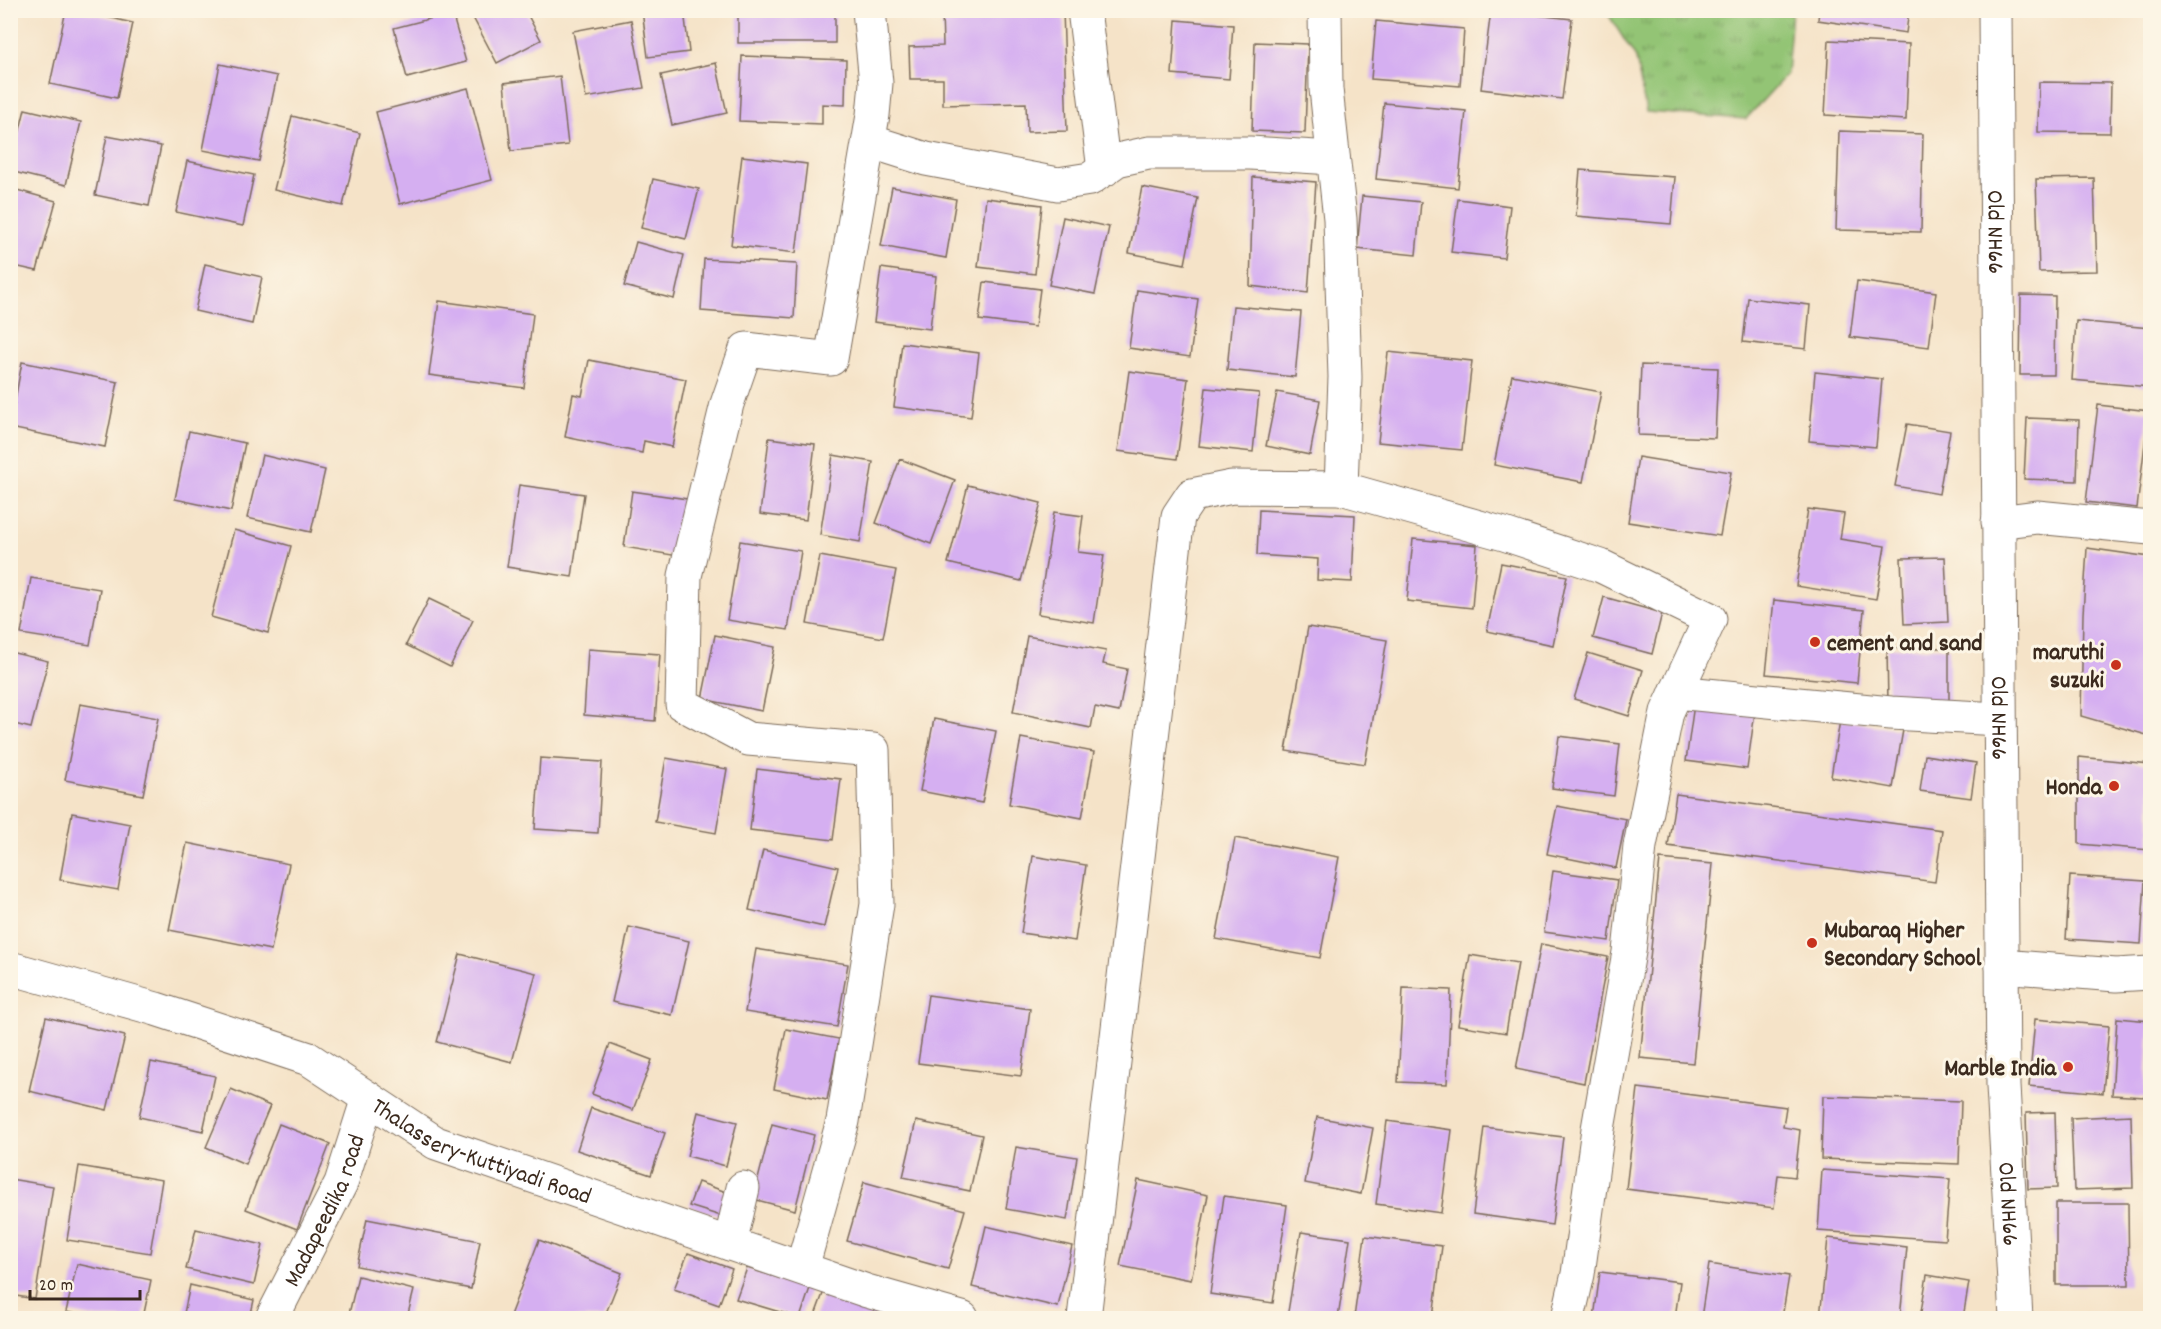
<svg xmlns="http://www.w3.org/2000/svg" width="2161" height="1329" viewBox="0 0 2161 1329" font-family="Dekko,sans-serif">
	<defs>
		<pattern id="grass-tufts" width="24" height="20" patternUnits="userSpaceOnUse" patternTransform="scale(1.5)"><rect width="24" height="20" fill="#93c474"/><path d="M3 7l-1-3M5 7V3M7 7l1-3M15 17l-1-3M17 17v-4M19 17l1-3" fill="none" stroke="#799f5f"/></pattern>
	</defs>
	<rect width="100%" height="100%" fill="#fcf5e5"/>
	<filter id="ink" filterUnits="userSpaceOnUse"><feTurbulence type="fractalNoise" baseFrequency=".0167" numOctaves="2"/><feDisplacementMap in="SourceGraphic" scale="12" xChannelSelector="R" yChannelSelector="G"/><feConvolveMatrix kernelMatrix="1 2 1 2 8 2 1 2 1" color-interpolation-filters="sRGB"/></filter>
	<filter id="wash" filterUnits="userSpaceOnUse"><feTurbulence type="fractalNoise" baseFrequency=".008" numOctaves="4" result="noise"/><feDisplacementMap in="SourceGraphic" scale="24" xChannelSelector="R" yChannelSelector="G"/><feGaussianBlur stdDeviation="1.35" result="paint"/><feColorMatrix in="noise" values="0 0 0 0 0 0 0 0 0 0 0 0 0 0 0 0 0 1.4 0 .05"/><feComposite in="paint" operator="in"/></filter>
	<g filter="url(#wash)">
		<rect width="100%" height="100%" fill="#f5e3c8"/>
		<polygon fill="url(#grass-tufts)" stroke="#677749" stroke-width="1.5" points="1606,11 1792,11 1787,74 1746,119 1646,112 1636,58"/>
		<g id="blocks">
			<g fill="#d5aff1">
				<polygon points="66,10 76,10 133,23 117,98 50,84"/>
				<polygon points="469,10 525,10 541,40 497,63"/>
				<polygon points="642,10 684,10 689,52 648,57"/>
				<rect x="738" y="10" width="97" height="33"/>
				<polygon points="942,10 1063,10 1067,131 1027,132 1026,103 943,105 943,79 910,79 909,47 943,46"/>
				<polygon points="1491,10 1572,19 1562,99 1481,89"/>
				<polygon points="1819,10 1909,10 1906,33 1818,20"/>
				<polygon points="452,13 466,62 407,78 394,28"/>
				<polygon points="631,20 644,88 586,98 573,31"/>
				<polygon points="1176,20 1233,25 1229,79 1172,74"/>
				<polygon points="1376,21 1464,29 1460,86 1371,79"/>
				<polygon points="1829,40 1909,44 1906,120 1825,115"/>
				<polygon points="1255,42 1308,44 1305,133 1252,131"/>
				<polygon points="742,56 846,60 845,105 822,104 822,124 739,121"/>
				<polygon points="716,63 727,113 672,125 661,75"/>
				<polygon points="220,64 277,76 259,161 203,150"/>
				<polygon points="560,76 568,145 511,151 504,83"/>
				<polygon points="2039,82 2111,83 2110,133 2038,132"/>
				<polygon points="468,88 492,180 400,204 376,112"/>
				<polygon points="1384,103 1466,111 1458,188 1376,179"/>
				<polygon points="25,109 81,122 66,185 10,171"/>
				<polygon points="292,116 360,133 343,206 274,190"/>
				<polygon points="1839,131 1923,134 1921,232 1836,230"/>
				<polygon points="107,136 161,146 149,206 95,195"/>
				<polygon points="742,156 807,164 796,253 731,245"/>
				<polygon points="187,161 254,175 243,226 176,212"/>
				<polygon points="1580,170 1675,177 1671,224 1576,216"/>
				<polygon points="1253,177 1316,182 1308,293 1250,286"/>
				<polygon points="2094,178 2097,271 2039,272 2036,179"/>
				<polygon points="653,179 699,189 686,239 641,228"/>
				<polygon points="892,187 956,199 946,258 881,246"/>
				<polygon points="1142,187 1198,198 1185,264 1129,253"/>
				<polygon points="10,188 56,201 37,271 10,265"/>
				<polygon points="1362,196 1421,202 1416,255 1357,249"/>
				<polygon points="986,198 1042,205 1035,274 978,267"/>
				<polygon points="1458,199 1510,206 1504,258 1451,252"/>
				<polygon points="1063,217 1109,227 1095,294 1049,285"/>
				<polygon points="636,242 684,255 674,299 624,286"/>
				<polygon points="704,259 797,264 794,318 701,311"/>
				<polygon points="205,264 262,277 252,324 195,311"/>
				<polygon points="881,268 936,276 930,329 874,322"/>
				<polygon points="1857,281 1936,292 1929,347 1850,337"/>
				<polygon points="984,282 1040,289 1035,327 979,320"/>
				<polygon points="1137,290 1198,299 1190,357 1129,348"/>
				<polygon points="2021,295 2055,296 2054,375 2020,375"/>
				<polygon points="1748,298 1810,305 1806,349 1743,342"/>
				<polygon points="439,301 533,314 524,388 429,375"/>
				<polygon points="1233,306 1301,312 1295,377 1227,370"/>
				<polygon points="2076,321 2150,328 2150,387 2072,380"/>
				<polygon points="902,343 979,353 971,417 894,407"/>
				<polygon points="1388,352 1472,361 1462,450 1378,442"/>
				<polygon points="589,360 686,379 672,447 644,441 642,453 565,437 573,394 582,396"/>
				<polygon points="22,362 118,382 105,447 10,428"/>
				<polygon points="1641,365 1718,368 1715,438 1638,435"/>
				<polygon points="1129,371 1188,379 1177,459 1118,451"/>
				<polygon points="1815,372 1882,379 1876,447 1809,441"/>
				<polygon points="1512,375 1601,392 1583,482 1494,465"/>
				<polygon points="1206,388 1259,393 1253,452 1199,446"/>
				<polygon points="1277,392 1320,400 1310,455 1266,446"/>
				<polygon points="2098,405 2149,411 2137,508 2086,502"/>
				<polygon points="2027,418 2079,420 2077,481 2024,479"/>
				<polygon points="1907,424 1950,431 1939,494 1895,486"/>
				<polygon points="189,431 245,443 231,511 175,499"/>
				<polygon points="769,438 815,444 806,520 760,514"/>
				<polygon points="262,455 325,470 311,532 247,518"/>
				<polygon points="833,455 873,462 860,542 820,535"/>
				<polygon points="1638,457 1731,472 1720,536 1628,522"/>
				<polygon points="900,459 955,480 931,544 876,523"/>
				<polygon points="519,485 584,494 572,577 507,567"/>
				<polygon points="968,485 1041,503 1021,581 948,563"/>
				<polygon points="632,491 687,499 678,556 624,547"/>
				<polygon points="1808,509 1844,514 1840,539 1885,546 1876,599 1796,586"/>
				<polygon points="1259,510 1355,515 1352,582 1317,580 1318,559 1257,555"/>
				<polygon points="1054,512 1083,516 1078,552 1104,555 1094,623 1038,614"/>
				<polygon points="234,530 291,546 268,633 211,617"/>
				<polygon points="1413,539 1477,545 1472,608 1407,601"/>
				<polygon points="740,541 801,551 788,630 727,620"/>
				<polygon points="2087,548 2150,557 2150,736 2081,716 2083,614"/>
				<polygon points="820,556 896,570 883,638 807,624"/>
				<polygon points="1945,557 1948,622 1904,624 1901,558"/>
				<polygon points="1501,563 1567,576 1553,645 1487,631"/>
				<polygon points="31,578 100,589 90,645 21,634"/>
				<polygon points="1604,597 1662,613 1652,654 1593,638"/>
				<polygon points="429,599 473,620 450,667 406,645"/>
				<polygon points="1774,600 1864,610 1857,683 1766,674"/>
				<polygon points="1308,627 1387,640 1365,764 1286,751"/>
				<polygon points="715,635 775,647 762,711 702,699"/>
				<polygon points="1027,636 1106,651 1103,664 1127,669 1119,712 1095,707 1091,728 1013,712"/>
				<polygon points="1887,648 1949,648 1949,704 1888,704"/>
				<polygon points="588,649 660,654 655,721 584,715"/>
				<polygon points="10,652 48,661 31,728 10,723"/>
				<polygon points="1588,653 1643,670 1629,716 1574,699"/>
				<polygon points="80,704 158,718 143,795 65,780"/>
				<polygon points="1694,704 1755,712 1747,769 1686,761"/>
				<polygon points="934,719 996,731 982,803 920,791"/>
				<polygon points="1840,720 1903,730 1893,788 1831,777"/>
				<polygon points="1559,736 1620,744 1614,796 1552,788"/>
				<polygon points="1021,738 1094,752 1082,818 1009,804"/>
				<polygon points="1925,755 1976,763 1971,798 1920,791"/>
				<polygon points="2079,757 2150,764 2150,850 2079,844"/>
				<polygon points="540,758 602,762 598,833 535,829"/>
				<polygon points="666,758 727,769 716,833 655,822"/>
				<polygon points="757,769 841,779 833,840 750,830"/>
				<polygon points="1676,794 1942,830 1935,882 1668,846"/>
				<polygon points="1557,806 1626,819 1616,868 1547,854"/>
				<polygon points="72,813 130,824 118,890 60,880"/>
				<polygon points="1235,838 1339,857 1320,958 1216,939"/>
				<polygon points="187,843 289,864 271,950 169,930"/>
				<polygon points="763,850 838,867 824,927 749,910"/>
				<polygon points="1033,856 1086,865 1075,941 1021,933"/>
				<polygon points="1660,859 1713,864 1693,1063 1640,1058"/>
				<polygon points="1553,871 1617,880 1609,941 1544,932"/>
				<polygon points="2070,876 2145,881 2141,944 2066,939"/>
				<polygon points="629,927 689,941 672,1015 612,1002"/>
				<polygon points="1541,944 1608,957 1584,1083 1516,1069"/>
				<polygon points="756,949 848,964 837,1027 745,1012"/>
				<polygon points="460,954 536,973 512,1062 437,1042"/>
				<polygon points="1470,955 1518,963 1506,1033 1458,1025"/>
				<polygon points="1403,988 1451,990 1447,1084 1398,1082"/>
				<polygon points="928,995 1030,1009 1021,1076 918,1063"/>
				<polygon points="46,1017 125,1036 107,1110 29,1091"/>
				<polygon points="2117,1018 2150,1021 2145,1097 2112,1095"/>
				<polygon points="2035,1019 2109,1026 2103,1093 2029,1086"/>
				<polygon points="786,1029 839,1039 827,1100 774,1089"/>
				<polygon points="610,1044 652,1060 633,1110 592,1094"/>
				<polygon points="151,1062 215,1076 203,1131 139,1117"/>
				<polygon points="1638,1088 1786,1107 1783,1127 1800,1130 1795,1177 1778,1175 1774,1208 1626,1189"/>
				<polygon points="231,1089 270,1106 245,1164 206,1147"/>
				<polygon points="1823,1096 1961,1101 1959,1164 1821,1159"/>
				<polygon points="591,1108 665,1133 651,1175 577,1150"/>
				<polygon points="698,1112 737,1122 726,1166 687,1156"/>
				<polygon points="2055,1112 2057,1188 2028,1189 2026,1113"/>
				<polygon points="2131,1115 2133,1188 2074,1190 2071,1118"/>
				<polygon points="1317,1117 1373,1128 1361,1194 1305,1183"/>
				<polygon points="916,1121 982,1135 970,1191 903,1177"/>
				<polygon points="1387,1121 1452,1130 1441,1213 1376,1204"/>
				<polygon points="279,1124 330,1144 297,1229 246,1209"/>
				<polygon points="772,1124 814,1135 795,1210 753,1199"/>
				<polygon points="1484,1127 1563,1137 1552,1225 1473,1214"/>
				<polygon points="1016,1147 1077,1157 1067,1220 1006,1209"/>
				<polygon points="79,1166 162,1180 150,1253 67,1240"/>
				<polygon points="1822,1170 1950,1179 1945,1240 1818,1231"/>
				<polygon points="10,1179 53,1186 35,1299 10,1295"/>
				<polygon points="1138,1180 1208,1195 1191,1280 1120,1266"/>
				<polygon points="698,1182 732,1194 724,1217 689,1206"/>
				<polygon points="864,1182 965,1210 948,1269 847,1241"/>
				<polygon points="1224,1196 1287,1205 1273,1303 1210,1294"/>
				<polygon points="2056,1203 2128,1203 2129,1285 2056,1285"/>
				<polygon points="367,1219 480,1241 471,1289 357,1266"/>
				<polygon points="986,1226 1072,1246 1058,1307 972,1287"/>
				<polygon points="196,1229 263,1245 254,1285 186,1269"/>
				<polygon points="1301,1232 1350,1239 1338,1318 1287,1318"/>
				<polygon points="1365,1236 1442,1246 1433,1318 1354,1318"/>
				<polygon points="1828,1238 1907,1247 1900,1318 1820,1318"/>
				<polygon points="539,1240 622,1273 604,1318 509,1318"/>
				<polygon points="688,1253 732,1269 719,1305 674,1289"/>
				<polygon points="77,1264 151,1280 143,1318 98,1318 66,1312"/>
				<polygon points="1709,1264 1789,1276 1782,1318 1701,1318"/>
				<polygon points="747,1268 810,1288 800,1318 736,1299"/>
				<polygon points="1600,1272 1680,1282 1675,1318 1594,1318"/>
				<polygon points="1927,1275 1969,1282 1963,1318 1920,1318"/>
				<polygon points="358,1276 414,1290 407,1318 348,1318"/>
				<polygon points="190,1285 254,1300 250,1318 183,1318"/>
				<polygon points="824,1291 901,1318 814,1318"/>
			</g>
		</g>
	</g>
	<g filter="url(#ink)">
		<use href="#blocks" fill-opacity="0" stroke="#7c6b5a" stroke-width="1.5"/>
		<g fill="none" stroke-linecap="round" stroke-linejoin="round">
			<defs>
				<g id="minor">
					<polyline points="1084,10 1104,170"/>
					<polyline points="1325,10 1326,89 1340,219 1345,377 1341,488 1504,534 1601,566 1710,619 1667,712 1640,846 1629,952 1598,1129 1578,1274 1568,1318"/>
					<polyline points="869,141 926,159 1058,184 1090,179 1117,160 1149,153 1250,153 1333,158"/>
					<polyline points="1998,522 2037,517 2150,528"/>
					<polyline points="1676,692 1891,713 1999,719"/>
					<polyline points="2002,966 2116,975 2150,973"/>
					<polyline points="730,1244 743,1188"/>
					<polyline points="802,1268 843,1121 877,904 873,750 748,739 682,704 685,576 727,404 746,349 831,359 873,115 876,83 869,10"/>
					<path id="s1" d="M272 1318 341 1183 368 1098"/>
					<polyline points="1084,1318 1178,516 1192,495 1232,487 1341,488"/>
				</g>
				<g id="primary">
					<path id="s2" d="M1995 10 2003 1086 2016 1318"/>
					<path id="s3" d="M10 968 156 1009 309 1059 436 1143 867 1291 962 1318"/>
				</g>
			</defs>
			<use href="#minor" stroke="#7c6b5a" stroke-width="35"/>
			<use href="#primary" stroke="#7c6b5a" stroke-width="35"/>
			<use href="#minor" stroke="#fff" stroke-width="33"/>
			<use href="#primary" stroke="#fff" stroke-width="33"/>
		</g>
	</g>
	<g fill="#c8321e" stroke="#fcf5e5" stroke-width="2">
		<circle cx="1815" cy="642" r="6"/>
		<circle cx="2116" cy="665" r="6"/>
		<circle cx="2114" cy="786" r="6"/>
		<circle cx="1812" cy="943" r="6"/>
		<circle cx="2068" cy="1067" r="6"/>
	</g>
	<g text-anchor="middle" stroke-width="6" stroke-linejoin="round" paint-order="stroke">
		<g font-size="24" fill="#3b2a1e" stroke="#fcf5e5">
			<text dy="8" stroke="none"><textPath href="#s2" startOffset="222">Old NH66</textPath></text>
			<text dy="8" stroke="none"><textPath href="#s2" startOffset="708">Old NH66</textPath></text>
			<text dy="8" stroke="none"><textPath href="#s3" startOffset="510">Thalassery-Kuttiyadi Road</textPath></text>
			<text dy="8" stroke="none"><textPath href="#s2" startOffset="1194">Old NH66</textPath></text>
			<text dy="8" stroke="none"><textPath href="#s1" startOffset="120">Madapeedika road</textPath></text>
		</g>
		<g font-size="24" font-weight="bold" fill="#3b2a1e" stroke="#fcf5e5" text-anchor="end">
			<text x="1827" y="650" text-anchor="start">cement and sand</text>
			<text x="2104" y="659">maruthi<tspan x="2104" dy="28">suzuki</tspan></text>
			<text x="2102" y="794">Honda</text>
			<text x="1824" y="937" text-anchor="start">Mubaraq Higher<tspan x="1824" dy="28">Secondary School</tspan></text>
			<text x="2056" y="1075">Marble India</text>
		</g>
	</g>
	<rect width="2161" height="1329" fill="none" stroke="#fcf5e5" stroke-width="36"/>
	<path d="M30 1290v9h110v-9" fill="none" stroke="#3b2a1e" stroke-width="3"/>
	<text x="39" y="1290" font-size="18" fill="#3b2a1e" stroke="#fcf5e5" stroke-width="4.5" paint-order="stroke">20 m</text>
</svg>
